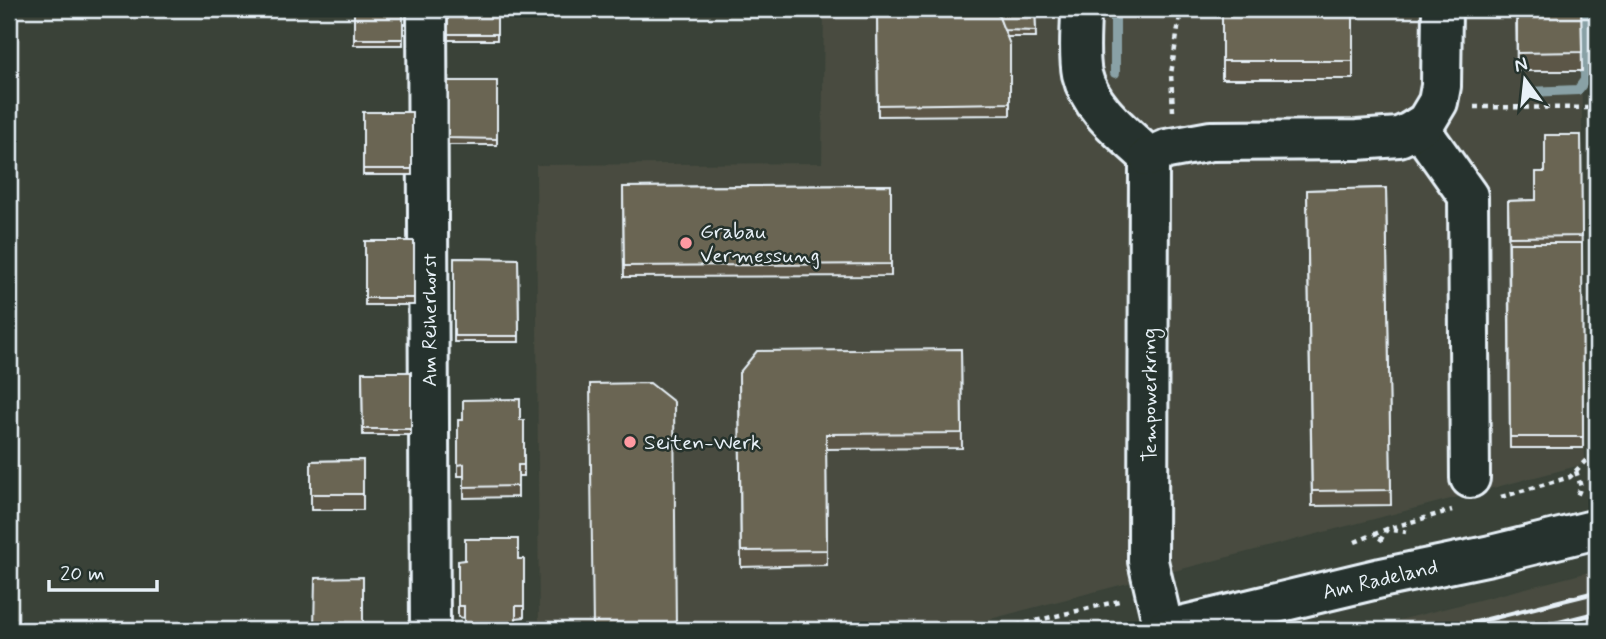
<svg xmlns="http://www.w3.org/2000/svg" width="1606" height="639" viewBox="0 0 1606 639" font-family="Mynerve,sans-serif">
	<rect width="100%" height="100%" fill="#3a4238"/>
	<filter id="ink" filterUnits="userSpaceOnUse"><feTurbulence type="fractalNoise" baseFrequency=".0143" numOctaves="2"/><feDisplacementMap in="SourceGraphic" scale="14" xChannelSelector="R" yChannelSelector="G"/><feConvolveMatrix kernelMatrix="1 2 1 2 8 2 1 2 1" color-interpolation-filters="sRGB"/></filter>
	<g filter="url(#ink)">
		<g fill="#484c40">
			<polygon points="824,9 1581,9 1585,464 948,630 539,630 536,165 822,163"/>
			<polygon points="1597,570 1597,630 1360,630"/>
		</g>
		<g fill="none" stroke-linecap="round" stroke-linejoin="round">
			<g stroke="#89a1a6" stroke-width="10">
				<polyline points="1115,9 1115,73"/>
				<polyline points="1528,92 1578,90 1585,80 1585,9"/>
			</g>
			<defs>
				<g id="minor">
					<polyline points="427,9 430,630"/>
					<path d="M1081 9C1081 30 1078 53 1082 74 1090 109 1125 134 1149 157L1148 561 1164 630"/>
					<polyline points="1419,127 1468,196 1470,478"/>
					<polyline points="1149,157 1167,149 1211,141 1357,140 1399,137 1410,132 1426,122 1438,102 1441,86 1442,9"/>
					<polyline points="1164,630 1381,578 1491,555 1597,529"/>
				</g>
			</defs>
			<use href="#minor" stroke="#e8f1f8" stroke-width="44"/>
			<g stroke="#e8f1f8" stroke-width="4.5" stroke-dasharray="5 5" stroke-linecap="butt">
				<polyline points="1474,107 1597,108"/>
				<polyline points="1173,111 1171,74 1181,9"/>
				<polyline points="1576,471 1581,487 1577,496"/>
				<polyline points="1501,497 1570,477 1589,457 1597,456"/>
				<polyline points="1380,541 1387,529 1406,532"/>
				<polyline points="1355,542 1387,529 1452,510"/>
				<polyline points="997,630 1119,601"/>
			</g>
			<use href="#minor" stroke="#26332d" stroke-width="38"/>
			<g stroke="#e8f1f8" stroke-width="5">
				<polyline points="1445,630 1597,592"/>
				<polyline points="1529,630 1597,613"/>
			</g>
		</g>
		<g fill="#5b5747" stroke="#e8f1f8" stroke-width="2">
			<rect x="354" y="9" width="49" height="36"/>
			<rect x="448" y="9" width="49" height="31"/>
			<polygon points="877,9 1035,9 1036,37 1006,37 1010,45 1010,115 878,116"/>
			<rect x="1222" y="9" width="131" height="70"/>
			<polygon points="1516,9 1581,9 1582,71 1517,71"/>
			<rect x="448" y="81" width="49" height="64"/>
			<rect x="363" y="112" width="49" height="63"/>
			<polygon points="1581,135 1583,448 1510,448 1508,201 1536,200 1545,172"/>
			<polygon points="891,185 891,276 624,277 623,187"/>
			<polygon points="1386,188 1391,505 1312,506 1307,190"/>
			<rect x="365" y="241" width="49" height="64"/>
			<polygon points="454,258 518,259 519,342 454,342"/>
			<polygon points="961,349 962,448 826,449 827,565 741,567 739,373"/>
			<polygon points="362,372 411,372 411,435 363,435"/>
			<polygon points="458,420 524,420 524,476 518,476 518,497 464,498 464,476 458,476"/>
			<polygon points="363,460 363,510 311,510 311,461"/>
			<polygon points="524,559 524,617 516,618 516,630 464,630 464,618 458,617 458,561"/>
		</g>
		<g fill="#6a6552" stroke="#e8f1f8" stroke-width="2">
			<rect x="354" y="9" width="49" height="30"/>
			<rect x="448" y="9" width="49" height="25"/>
			<polygon points="877,9 996,9 1010,45 1010,103 878,105"/>
			<polygon points="996,9 1035,9 1036,31 1004,30"/>
			<rect x="1222" y="9" width="131" height="52"/>
			<polygon points="1517,9 1581,9 1582,52 1517,53"/>
			<polygon points="448,81 497,81 497,139 448,138"/>
			<rect x="363" y="112" width="49" height="57"/>
			<polygon points="1545,135 1581,135 1582,236 1509,237 1508,201 1536,200 1536,172 1545,172"/>
			<polygon points="891,185 891,264 624,266 623,187"/>
			<polygon points="1386,188 1391,490 1312,491 1307,190"/>
			<rect x="365" y="241" width="49" height="57"/>
			<polygon points="1509,243 1582,243 1583,437 1510,437"/>
			<polygon points="454,258 518,259 519,336 454,336"/>
			<polygon points="961,349 962,433 826,434 827,550 741,551 739,373 757,351"/>
			<polygon points="362,372 411,372 411,429 363,429"/>
			<polygon points="650,383 674,402 676,630 593,630 590,384"/>
			<polygon points="520,399 520,420 524,420 524,465 518,465 518,486 464,487 464,464 458,465 458,420 463,420 463,400"/>
			<polygon points="363,460 363,494 311,494 311,461"/>
			<polygon points="465,539 518,539 518,559 524,559 524,606 516,606 516,627 464,628 464,606 458,606 458,561 465,560"/>
			<polygon points="363,577 363,630 314,630 315,578"/>
		</g>
	</g>
	<g fill="#ff9aa2" stroke="#26332d" stroke-width="2.5">
		<circle cx="686" cy="243" r="7"/>
		<circle cx="630" cy="442" r="7"/>
	</g>
	<g text-anchor="middle" stroke-width="5" stroke-linejoin="round" paint-order="stroke">
		<g font-size="21" fill="#e8f1f8" stroke="#26332d" text-anchor="start">
			<text x="700" y="238">Grabau<tspan x="700" dy="24">Vermessung</tspan></text>
			<text x="644" y="449">Seiten-Werk</text>
		</g>
		<g font-size="21" fill="#e8f1f8" stroke="#26332d">
			<text transform="translate(429 320) rotate(-90)" y="7">Am Reiherhorst</text>
			<text transform="translate(1149 395) rotate(-90)" y="7">Tempowerkring</text>
			<text transform="translate(1380 579) rotate(-13)" y="7">Am Radeland</text>
		</g>
	</g>
	<rect width="1606" height="639" fill="none" stroke="#26332d" stroke-width="35"/>
	<rect x="18" y="18" width="1571" height="604" fill="none" stroke="#e8f1f8" stroke-width="2.5" filter="url(#ink)"/>
	<g transform="translate(1525 80) rotate(345)" stroke="#26332d" stroke-width="5" paint-order="stroke">
	<path d="M0-5L12 26L0 18L-12 26Z" fill="#e8f1f8"/>
	<text y="-10" font-size="19" font-weight="bold" text-anchor="middle" fill="#e8f1f8">N</text>
	</g>
	<path d="M49 580v10h108v-10" fill="none" stroke="#e8f1f8" stroke-width="3.5"/>
	<text x="60" y="580" font-size="21" fill="#e8f1f8" stroke="#26332d" stroke-width="5" paint-order="stroke">20 m</text>
</svg>
